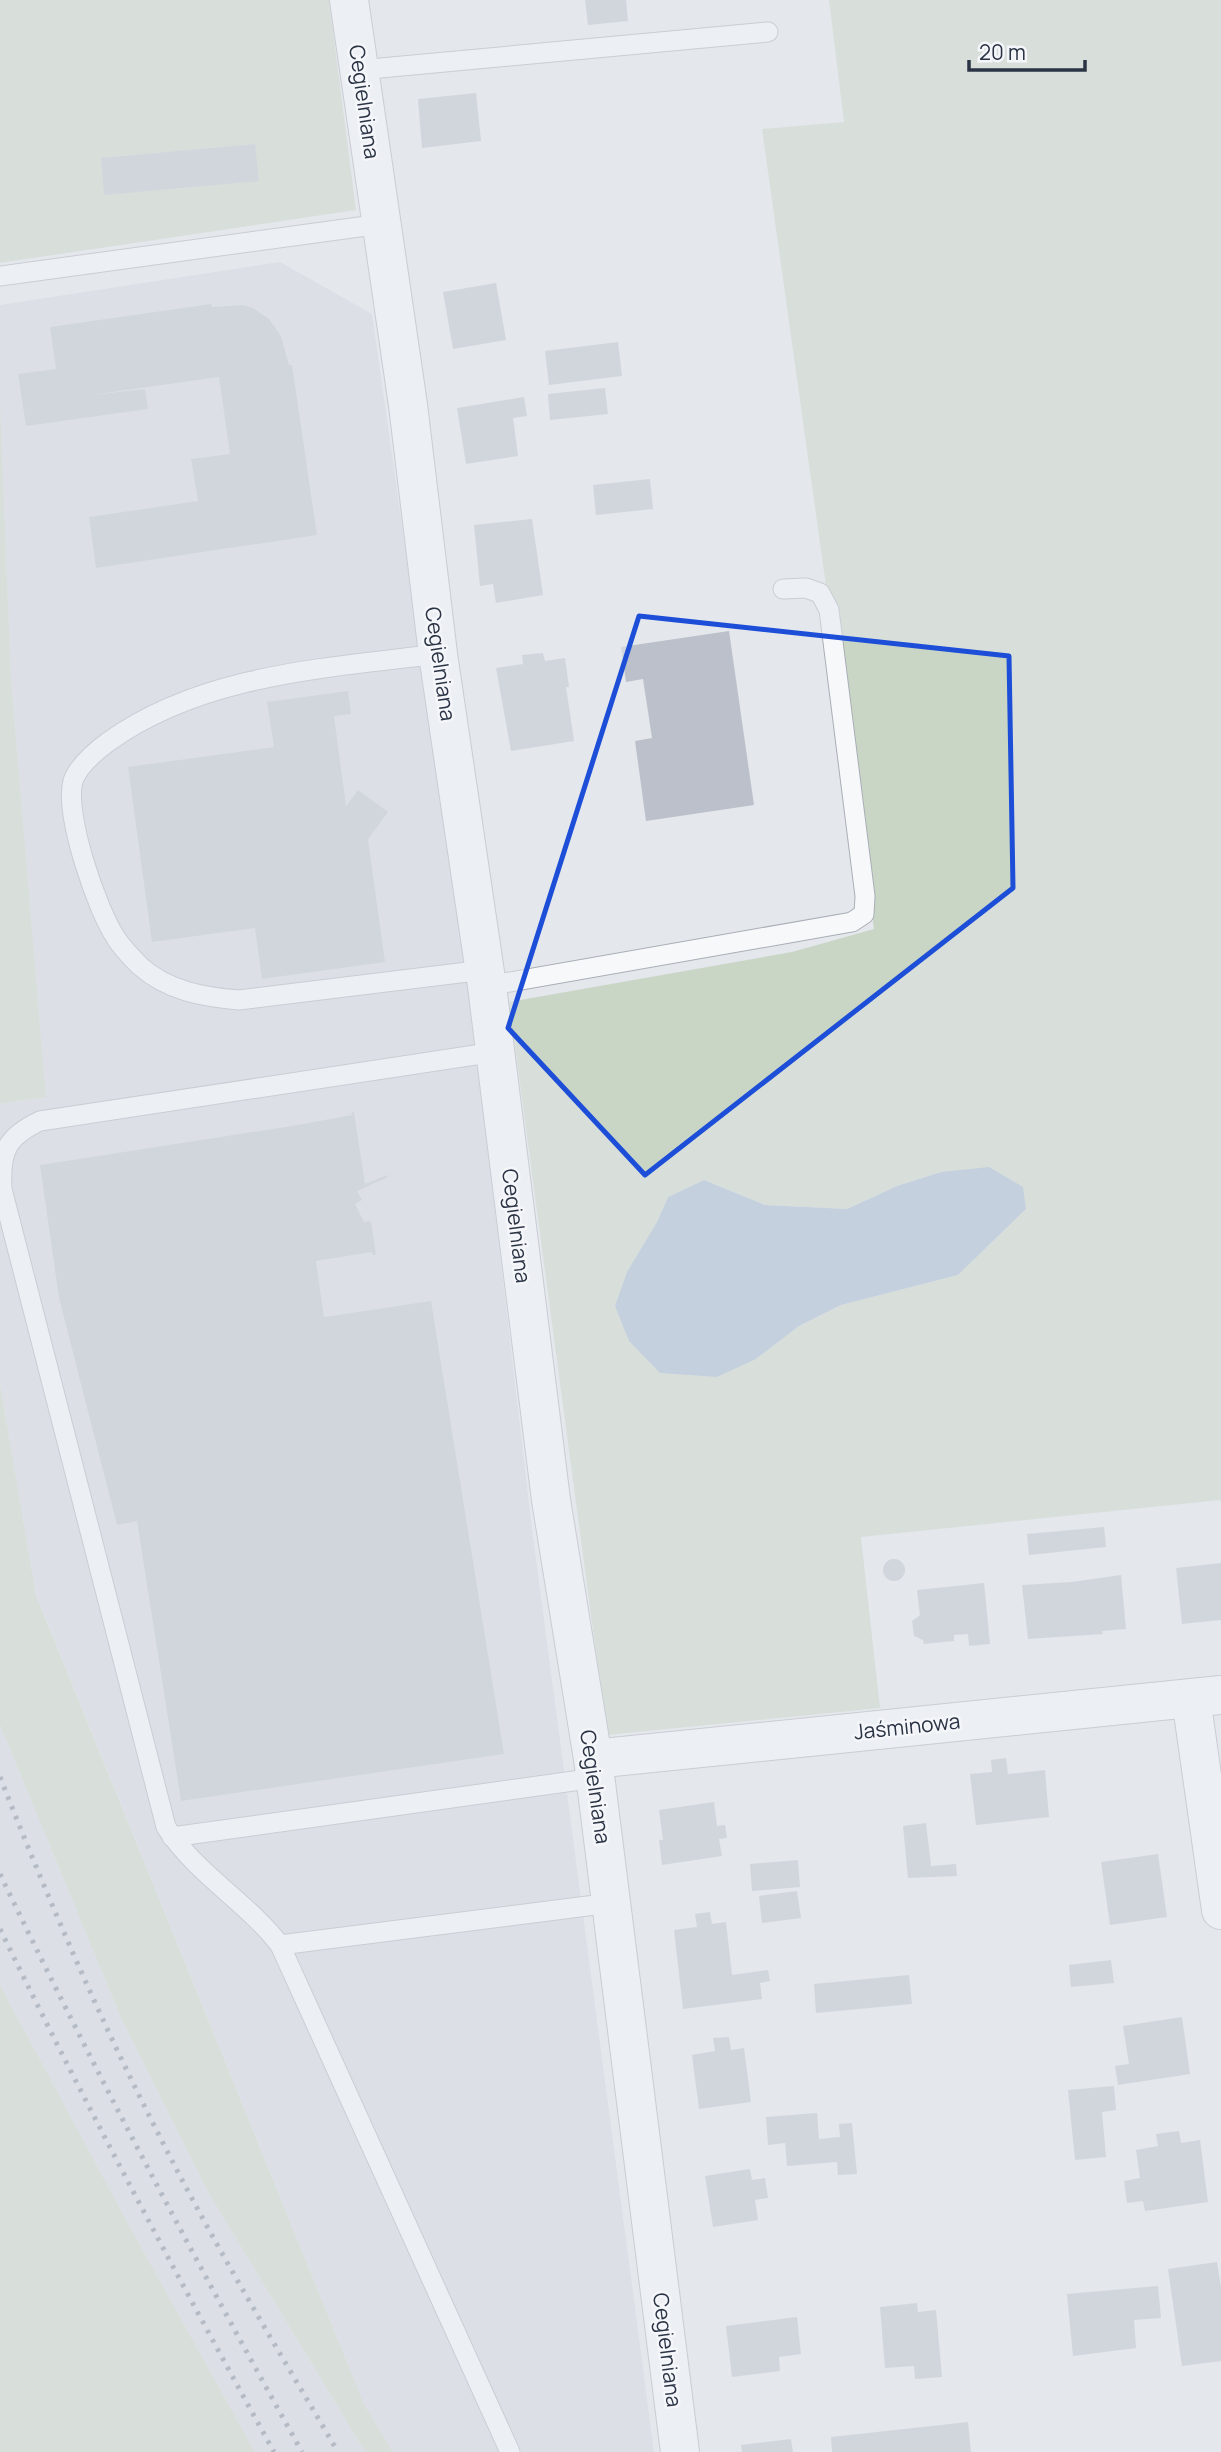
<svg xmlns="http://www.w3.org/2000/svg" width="1221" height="2452" viewBox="0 0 1221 2452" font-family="Manrope,sans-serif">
	<rect width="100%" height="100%" fill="#e4e7ec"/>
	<g fill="#d2d6de">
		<polygon points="280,262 372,314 474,1032 532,1529 654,2452 393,2452 364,2404 36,1594 0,1383 0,1104 46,1097 11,678 0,400 0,305"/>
		<polygon points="0,1725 121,2018 208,2192 365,2452 255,2452 130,2227 0,1985"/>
	</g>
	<g fill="#c9d6c5" fill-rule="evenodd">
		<polygon points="0,0 329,0 356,210 0,263"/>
		<path d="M829 0H1221V1500L861 1537 880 1708 607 1735 509 1002 792 952 874 929 762 129 844 122ZM941 1172 1026 1209 958 1275 841 1305 799 1326 756 1359 657 1222 668 1197 704 1180 765 1205 847 1209 897 1186Z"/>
		<polygon points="0,400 11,678 46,1097 0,1104"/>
		<polygon points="0,1383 36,1595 364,2404 393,2452 365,2452 208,2192 121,2018 0,1725"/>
		<polygon points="0,1985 130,2227 255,2452 0,2452"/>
	</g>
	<polygon fill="#9fb4cc" points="989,1167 1023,1187 1026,1209 958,1275 841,1305 799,1326 756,1359 717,1377 660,1373 629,1341 615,1306 627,1272 657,1222 668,1197 704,1180 765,1205 847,1209 897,1186 941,1172"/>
	<g fill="#bbc0ca">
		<polygon points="585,0 626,0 628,21 588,25"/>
		<polygon points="476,93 481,141 422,148 418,99"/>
		<polygon points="255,144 259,181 104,195 101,158"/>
		<polygon points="496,283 506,340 453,349 443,292"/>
		<polygon points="211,304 212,307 242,305 253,308 269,319 281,336 289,365 292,365 317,535 96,568 89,517 198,501 191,459 230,454 219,377 91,395 145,389 148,409 26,426 18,374 56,369 50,327"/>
		<polygon points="618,342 622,376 549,385 545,351"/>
		<polygon points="605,388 608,414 550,420 548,394"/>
		<polygon points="524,397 527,416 513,418 518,456 466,464 457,408"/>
		<polygon points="650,479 653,509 596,515 593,485"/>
		<polygon points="532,519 543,595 496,603 493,584 480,586 474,525"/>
		<polygon points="729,631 754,805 646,821 635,741 652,738 643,679 626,682 621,647"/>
		<polygon points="543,653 545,661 565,658 569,687 566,687 574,741 511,751 496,668 523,664 522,655"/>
		<polygon points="348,691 351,714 334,716 346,806 358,790 388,812 368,839 385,962 262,979 255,928 152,942 128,767 274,747 267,702"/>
		<polygon points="354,1112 365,1184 387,1175 388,1177 357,1191 362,1200 355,1204 364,1222 371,1221 376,1255 373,1255 372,1252 316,1261 324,1317 431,1301 504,1754 181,1801 137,1521 117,1525 59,1298 40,1165 292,1126 352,1115 351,1113"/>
		<polygon points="1104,1527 1106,1547 1029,1555 1027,1534"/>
		<circle cx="894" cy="1570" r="11"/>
		<polygon points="1221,1563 1221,1620 1182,1624 1176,1568"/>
		<polygon points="1121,1575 1126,1629 1102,1631 1103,1634 1028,1639 1022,1585 1072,1582"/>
		<polygon points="984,1583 990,1644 969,1646 968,1634 954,1635 954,1641 924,1644 923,1640 914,1636 912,1621 920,1615 917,1590"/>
		<polygon points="1006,1758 1008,1774 1045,1770 1049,1817 976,1825 970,1774 992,1772 991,1760"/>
		<polygon points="714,1802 717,1826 725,1825 727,1838 719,1839 722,1856 662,1865 659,1840 663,1840 659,1810"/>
		<polygon points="926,1823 931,1866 956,1864 957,1876 908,1878 903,1826"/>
		<polygon points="1158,1854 1167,1917 1110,1925 1101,1862"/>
		<polygon points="798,1860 800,1887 752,1891 750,1864"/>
		<polygon points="797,1891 801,1918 762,1923 759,1896"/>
		<polygon points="710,1912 712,1924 726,1922 732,1975 768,1970 770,1981 760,1983 762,1999 683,2009 674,1930 697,1927 695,1914"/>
		<polygon points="1111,1960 1114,1983 1071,1987 1069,1965"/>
		<polygon points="909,1975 912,2004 816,2013 814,1984"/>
		<polygon points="1182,2017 1190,2074 1118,2085 1115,2066 1129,2064 1123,2026"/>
		<polygon points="729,2037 731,2050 744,2048 751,2102 699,2109 692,2055 715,2051 713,2038"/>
		<polygon points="1114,2086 1116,2110 1102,2112 1106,2157 1075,2160 1068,2090"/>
		<polygon points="817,2113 819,2139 840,2137 839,2124 852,2123 857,2174 838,2175 837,2162 787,2166 785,2143 768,2145 766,2117"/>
		<polygon points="1179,2131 1181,2143 1200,2140 1208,2202 1145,2211 1143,2201 1127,2203 1124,2181 1140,2178 1136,2150 1158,2146 1156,2134"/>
		<polygon points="750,2169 752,2180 765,2178 768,2198 755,2200 758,2220 713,2227 705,2176"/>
		<polygon points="1217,2262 1221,2287 1221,2361 1182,2366 1168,2269"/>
		<polygon points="1158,2286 1161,2318 1134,2320 1136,2348 1073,2356 1067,2294"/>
		<polygon points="917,2303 918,2312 936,2310 942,2377 915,2379 914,2366 885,2368 880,2307"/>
		<polygon points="797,2317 801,2354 779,2357 780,2371 732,2377 726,2326"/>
		<polygon points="968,2422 971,2452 832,2452 831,2437"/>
		<polygon points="791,2439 793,2452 742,2452 741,2445"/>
	</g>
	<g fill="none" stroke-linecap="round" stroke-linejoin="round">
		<defs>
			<g id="lane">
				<polyline points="359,70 768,32"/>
				<polyline points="0,276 381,224"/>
				<path d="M438 654C327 668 203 674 108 742 96 751 78 766 73 781 64 814 97 910 116 938 122 948 132 958 140 966 168 991 203 997 239 1000L484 970"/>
				<polyline points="487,986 852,922 864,914 865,896 829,610 820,593 806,588 783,589"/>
				<path d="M495 1052 40 1121C6 1137 0 1152 2 1189L166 1827C196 1874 246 1901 280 1945L510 2452"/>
				<polyline points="172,1837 595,1778"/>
				<polyline points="280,1945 611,1903"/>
			</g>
			<g id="street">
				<polyline points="349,0 408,405 438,654 487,986 551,1500 593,1759 680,2452"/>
				<polyline points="1191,1698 1221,1910"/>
				<polyline points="593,1759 1221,1695"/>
			</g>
		</defs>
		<use href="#lane" stroke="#a9aeb7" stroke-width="21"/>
		<use href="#street" stroke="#a9aeb7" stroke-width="40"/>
		<use href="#lane" stroke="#f7f8fa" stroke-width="19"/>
		<use href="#street" stroke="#f7f8fa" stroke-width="38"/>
		<g stroke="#7d8696" stroke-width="5" stroke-dasharray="3.5 7" stroke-linecap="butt">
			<path d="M0 1777C48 1899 100 2020 160 2137 214 2245 277 2348 338 2452"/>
			<path d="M0 1874C94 2070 196 2262 302 2452"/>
			<path d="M0 1929C86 2106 179 2280 274 2452"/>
		</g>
	</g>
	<path d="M0 0H1221V2452H0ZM639 616 1009 656 1013 888 645 1175 508 1028Z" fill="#e4e7ec" fill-opacity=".55" fill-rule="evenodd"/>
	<path fill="none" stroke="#1d4ed8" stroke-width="5" stroke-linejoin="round" d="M639 616 1009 656 1013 888 645 1175 508 1028Z"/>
	<g text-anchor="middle" stroke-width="5" stroke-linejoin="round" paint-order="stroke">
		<g font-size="21" fill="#2b3445" stroke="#f4f6f9">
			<text transform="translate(364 102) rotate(82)" y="7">Cegielniana</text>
			<text transform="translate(440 664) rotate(82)" y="7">Cegielniana</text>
			<text transform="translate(516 1226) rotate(83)" y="7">Cegielniana</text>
			<text transform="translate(907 1727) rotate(-6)" y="7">Jaśminowa</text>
			<text transform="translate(595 1787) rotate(82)" y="7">Cegielniana</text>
			<text transform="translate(667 2350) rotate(83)" y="7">Cegielniana</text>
		</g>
	</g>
	<path d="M969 60v10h116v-10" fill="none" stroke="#2b3445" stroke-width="3.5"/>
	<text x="979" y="60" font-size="21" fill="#2b3445" stroke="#f4f6f9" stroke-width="5" paint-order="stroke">20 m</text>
</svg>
